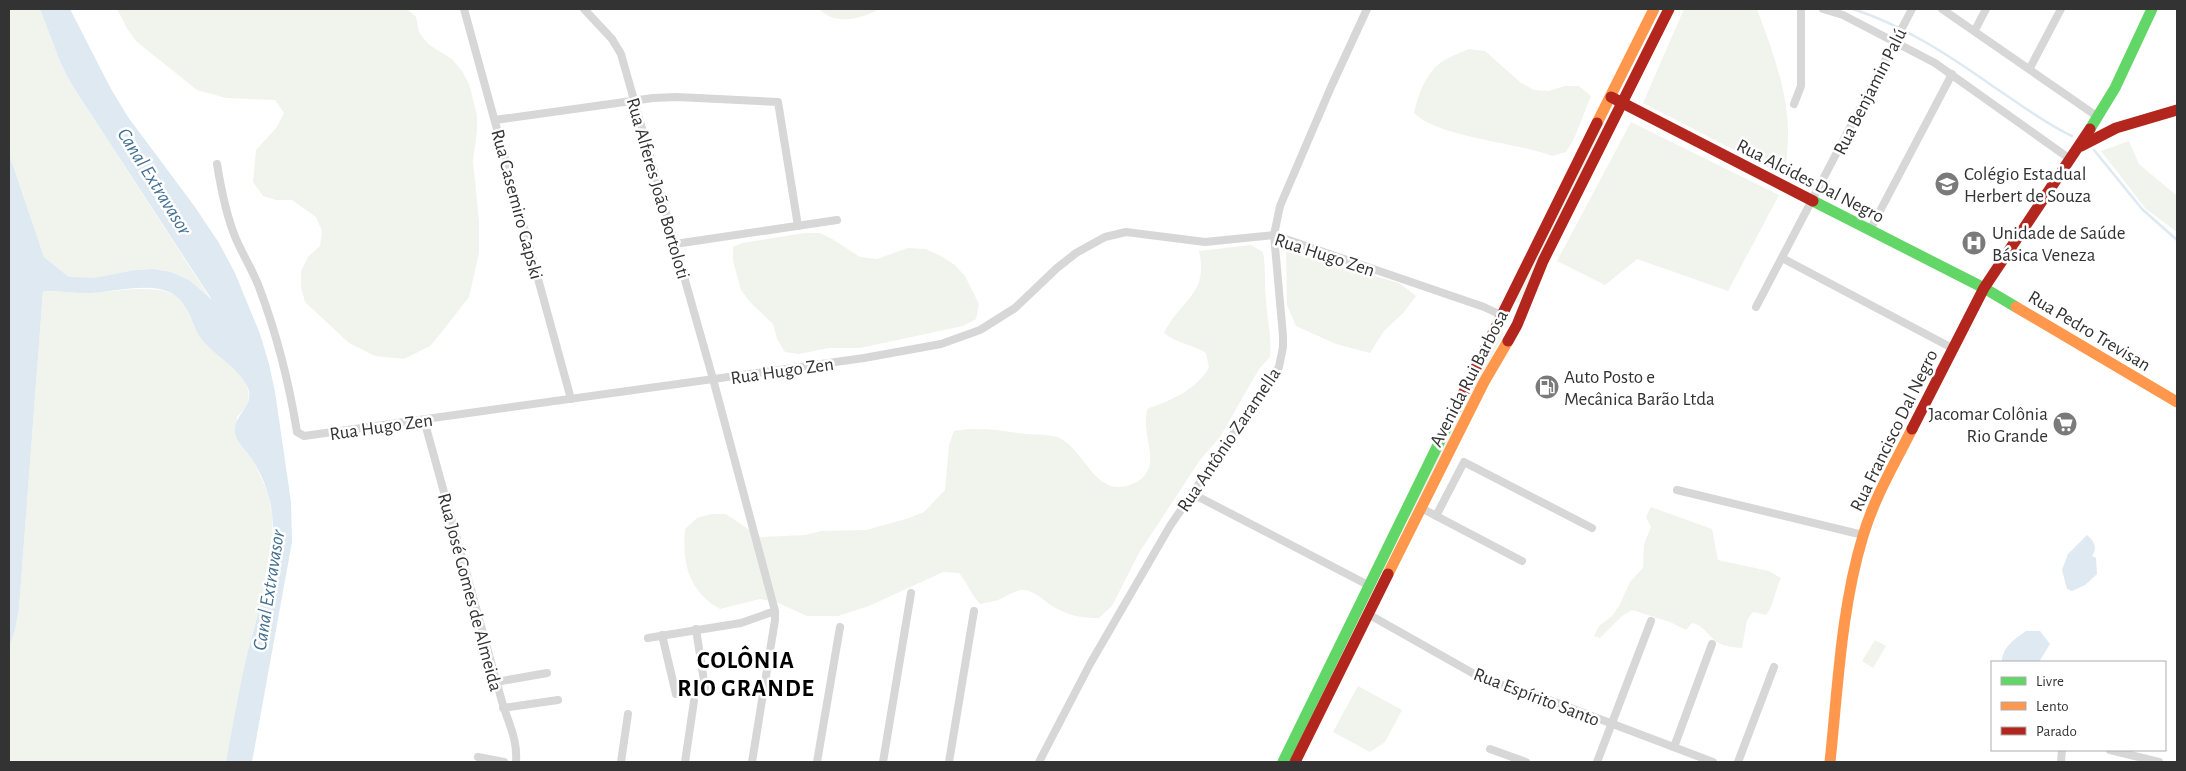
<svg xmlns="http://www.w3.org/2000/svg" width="2186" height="771" viewBox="0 0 2186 771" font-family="'Alegreya Sans',sans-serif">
	<rect width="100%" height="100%" fill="#fff"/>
	<g fill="#f1f4ed">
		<polygon points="9,9 40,9 61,64 72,85 213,303 189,280 171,272 153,269 135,270 93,278 79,279 69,277 44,257 9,154"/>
		<polygon points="117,9 407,9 416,17 419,32 428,44 452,59 462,71 469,84 477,115 477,131 473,161 479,221 479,253 469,297 441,333 430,346 404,359 375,356 349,343 305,302 301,287 301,271 308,257 320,246 322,231 316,217 292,200 276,200 263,196 253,182 256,150 277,127 284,113 275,100 226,98 197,90 137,42 128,30"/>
		<path d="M819 9H879C862 19 835 26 819 9Z"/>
		<path d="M1684 9H1757C1772 50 1789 93 1788 137 1788 150 1786 163 1785 176L1643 103Z"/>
		<path d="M1469 49 1485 51 1520 82 1534 90 1549 91 1564 86H1579L1591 96 1574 139 1566 152 1552 156C1516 142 1440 138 1414 113 1418 95 1425 75 1440 63 1448 57 1460 53 1469 49Z"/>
		<polygon points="1601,121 1605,123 1519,303 1514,301"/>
		<polygon points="1631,122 1779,195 1728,291 1637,259 1605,285 1557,261"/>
		<polygon points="2129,141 2139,164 2177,196 2177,232 2146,209 2101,151"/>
		<polygon points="804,233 820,233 834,240 860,257 877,259 908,248 925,249 941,256 955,265 965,276 979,304 976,319 963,326 860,348 829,348 799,354 785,352 777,339 773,324 750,302 741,290 733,261 733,247 742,243"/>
		<path d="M1251 245 1263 252C1266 268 1264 283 1266 299 1267 319 1272 337 1270 357L1259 369 1220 437 1200 460 1139 553 1112 606 1099 618C1083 618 1069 616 1054 607 1045 602 1036 591 1024 590 1013 590 1005 598 995 601 990 602 985 603 980 604 971 594 967 583 959 573L943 572 869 606 838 616H807L776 602 760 599 720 609C688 591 682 562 685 529L697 518 711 514H726L760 537 805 535 821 531 866 530 909 518 924 512 945 490 949 445 954 431C978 426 1002 431 1026 434 1037 435 1047 434 1057 437 1085 447 1094 500 1132 484 1139 481 1144 478 1148 470 1154 457 1146 438 1146 424 1145 419 1147 414 1147 409 1172 400 1195 390 1209 368L1206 353C1191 344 1178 344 1164 333 1181 299 1209 294 1199 251Z"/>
		<polygon points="1286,251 1399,283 1416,296 1404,312 1384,331 1370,353 1336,344 1296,326 1287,305"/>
		<path d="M134 289C147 289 164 288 176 296 186 304 188 314 194 325 197 333 205 340 211 347 222 360 244 372 248 390 251 402 245 409 237 417L239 443 254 462 268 493 272 515V536L264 590 248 652 226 762H9V647L15 630 19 608 43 291 89 293Z"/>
		<polygon points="1498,330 1504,333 1409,519 1406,518"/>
		<path d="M1651 507 1712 529 1718 560 1769 571 1781 578C1775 590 1774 605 1766 615L1753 612 1747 620 1742 648C1735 647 1727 647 1721 644 1709 639 1705 625 1692 623L1686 630 1670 622 1632 610 1622 616 1600 638 1594 636 1599 626 1612 616 1619 606 1630 582 1643 568 1644 544 1651 527 1646 517Z"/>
		<polygon points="1875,640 1886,646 1873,668 1862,661"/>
		<polygon points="1358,686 1402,710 1385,742 1370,752 1333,732"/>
	</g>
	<g fill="#dee9f2">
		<path d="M40 9H70L111 89 128 117 195 207 219 243 235 273 260 334 269 364 275 392 291 502 292 542 252 762H226C233 725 239 688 248 651 259 607 277 560 272 514 270 495 263 477 253 461 248 452 237 444 235 433 233 415 255 406 248 388 240 369 217 357 204 342 192 328 191 309 177 297 156 279 113 293 88 293 73 293 58 291 43 291L19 608 15 630 9 647V154L44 257 69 277 93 278 135 270 153 269 171 272 189 280 212 300 72 85 61 64Z"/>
		<path d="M2087 535C2094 541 2098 547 2092 556L2096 558 2097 574 2085 585 2072 591 2067 589 2062 570 2068 554Z"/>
		<path d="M2026 631H2040L2050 644 2039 662H2002C2002 647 2015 639 2026 631Z"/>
	</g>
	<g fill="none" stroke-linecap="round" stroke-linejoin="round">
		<g stroke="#dee9f2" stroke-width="2.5">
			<path d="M1853 9C1905 26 1950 56 1994 87 2020 104 2044 123 2072 136"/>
			<polyline points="2094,150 2142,209 2177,240"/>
		</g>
		<g stroke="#d7d7d7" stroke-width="8">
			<polyline points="464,9 571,399"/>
			<polyline points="584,9 612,39 621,54 713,379 775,611 775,620 752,762"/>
			<polyline points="1823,9 1843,15 1935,63 2070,159"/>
			<polyline points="1942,9 2098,117"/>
			<polyline points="1975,30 1986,9"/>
			<polyline points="2030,68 2061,9"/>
			<polyline points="1794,104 1801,86 1801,9"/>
			<polyline points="495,120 653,98 677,97 778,102 798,226"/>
			<path d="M217 164C221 189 226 215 236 239 243 255 253 271 259 287 277 335 289 382 297 432L304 436 864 358 941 344 980 330 1015 308 1057 268 1076 253 1105 237 1126 232 1205 242 1274 235 1484 307 1501 315"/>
			<polyline points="1870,230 1952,74"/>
			<polyline points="675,244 837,220"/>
			<polyline points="1782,258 1952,348"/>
			<polyline points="1756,307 1912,9"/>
			<path d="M424 420 501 698C507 721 518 738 516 762"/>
			<polyline points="1677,490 1863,535"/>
			<polyline points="1191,493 1368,585"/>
			<polyline points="1421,508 1522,561"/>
			<polyline points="1436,516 1464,462 1592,528"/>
			<polyline points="1368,614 1483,679 1539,696 1713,762"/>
			<polyline points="696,629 705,688"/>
			<polyline points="662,635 676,694"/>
			<polyline points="648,638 741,623 775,611"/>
			<polyline points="496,682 547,673"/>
			<polyline points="503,708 558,700"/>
			<polyline points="1674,747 1712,644"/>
			<polyline points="1490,749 1526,762"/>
			<polyline points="2110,750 2159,762"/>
			<polyline points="478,757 504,762"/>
			<polyline points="621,762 628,714"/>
			<polyline points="685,762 694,701"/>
			<polyline points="817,762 840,627"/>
			<polyline points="883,762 911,593"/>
			<polyline points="949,762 974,611"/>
			<polyline points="1039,762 1090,664 1170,526 1279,367 1283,347 1283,336 1274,235 1280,206 1331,87 1367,9"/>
			<polyline points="1597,762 1651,621"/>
			<polyline points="1738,762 1774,667"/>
			<polyline points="2061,762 2062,750"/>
		</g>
		<g stroke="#63d668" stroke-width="11">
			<polyline points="2090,129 2115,88 2152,9"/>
			<polyline points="1813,201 1984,288 2016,307"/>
			<polyline points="1283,762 1456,408"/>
		</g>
		<g stroke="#ff974d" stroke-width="11">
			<polyline points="1597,123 1654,9"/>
			<polyline points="2016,307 2177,402"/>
			<polyline points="1388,574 1484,382 1508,341"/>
			<path d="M1830 762C1838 687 1841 608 1863 536 1874 498 1895 463 1912 429"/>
		</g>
		<g stroke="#b3261e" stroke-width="11">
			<polyline points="1611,97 1813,201"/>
			<polyline points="2081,146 2116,128 2177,110"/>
			<polyline points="1508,341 1517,325 1543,261 1669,9"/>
			<polyline points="1456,408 1597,123"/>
			<polyline points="1912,429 1984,288 2090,129"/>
			<polyline points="1295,762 1388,574"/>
		</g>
	</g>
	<defs>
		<symbol id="school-disc" viewBox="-11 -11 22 22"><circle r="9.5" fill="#7a7a7a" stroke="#fff"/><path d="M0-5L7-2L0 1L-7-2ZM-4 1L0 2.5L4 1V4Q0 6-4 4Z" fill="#fff"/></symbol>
		<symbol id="hospital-disc" viewBox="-11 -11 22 22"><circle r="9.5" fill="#7a7a7a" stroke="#fff"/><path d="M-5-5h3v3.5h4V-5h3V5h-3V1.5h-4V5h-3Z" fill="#fff"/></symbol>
		<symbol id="fuel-disc" viewBox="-11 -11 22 22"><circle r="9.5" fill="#7a7a7a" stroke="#fff"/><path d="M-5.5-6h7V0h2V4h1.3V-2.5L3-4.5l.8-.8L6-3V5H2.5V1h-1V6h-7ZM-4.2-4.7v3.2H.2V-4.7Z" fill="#fff"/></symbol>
		<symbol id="supermarket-disc" viewBox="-11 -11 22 22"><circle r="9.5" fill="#7a7a7a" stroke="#fff"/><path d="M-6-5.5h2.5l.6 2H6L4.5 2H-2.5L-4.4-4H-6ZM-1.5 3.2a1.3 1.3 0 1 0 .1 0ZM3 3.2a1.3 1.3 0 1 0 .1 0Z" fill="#fff"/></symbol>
	</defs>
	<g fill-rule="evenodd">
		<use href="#school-disc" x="1933" y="170" width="28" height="28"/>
		<use href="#hospital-disc" x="1960" y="229" width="28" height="28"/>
		<use href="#fuel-disc" x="1533" y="373" width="28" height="28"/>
		<use href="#supermarket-disc" x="2051" y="410" width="28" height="28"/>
	</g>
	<g text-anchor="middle" stroke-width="5" stroke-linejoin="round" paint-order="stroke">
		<g font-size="19" fill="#333" stroke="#fff">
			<text transform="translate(1869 91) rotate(-63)" y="7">Rua Benjamin Palú</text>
			<text transform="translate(1811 180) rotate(27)" y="7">Rua Alcides Dal Negro</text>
			<text transform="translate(659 188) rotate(74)" y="7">Rua Alferes João Bortoloti</text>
			<text transform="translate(518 204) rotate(75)" y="7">Rua Casemiro Gapski</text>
			<text transform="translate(1325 254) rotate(18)" y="7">Rua Hugo Zen</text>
			<text transform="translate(2090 330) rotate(31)" y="7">Rua Pedro Trevisan</text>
			<text transform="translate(782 370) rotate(-8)" y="7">Rua Hugo Zen</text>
			<text transform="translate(1468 378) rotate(-63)" y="7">Avenida Rui Barbosa</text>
			<text transform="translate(381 426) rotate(-8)" y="7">Rua Hugo Zen</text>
			<text transform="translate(1893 430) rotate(-64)" y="7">Rua Francisco Dal Negro</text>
			<text transform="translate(1228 439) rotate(-56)" y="7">Rua Antônio Zaramella</text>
			<text transform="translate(471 592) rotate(75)" y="7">Rua José Gomes de Almeida</text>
			<text transform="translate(1537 696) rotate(21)" y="7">Rua Espírito Santo</text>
		</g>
		<g font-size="19" fill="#333" stroke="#fff" text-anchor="start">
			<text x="1964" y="180">Colégio Estadual<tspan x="1964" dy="22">Herbert de Souza</tspan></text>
			<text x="1992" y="239">Unidade de Saúde<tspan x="1992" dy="22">Básica Veneza</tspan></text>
			<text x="1564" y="383">Auto Posto e<tspan x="1564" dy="22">Mecânica Barão Ltda</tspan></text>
			<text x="2048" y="420" text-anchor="end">Jacomar Colônia<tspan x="2048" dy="22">Rio Grande</tspan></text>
		</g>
		<g font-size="20" font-style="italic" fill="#447091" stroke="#fff">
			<text transform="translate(155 181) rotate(58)" y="7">Canal Extravasor</text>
			<text transform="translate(268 590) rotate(-81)" y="7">Canal Extravasor</text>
		</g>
		<g font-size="24" font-weight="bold" letter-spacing="1" fill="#000" stroke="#fff">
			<text x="746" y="668">COLÔNIA<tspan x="746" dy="28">RIO GRANDE</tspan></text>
		</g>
	</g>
	<rect width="2186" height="771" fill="none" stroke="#333333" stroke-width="20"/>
	<rect x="1991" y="661" width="175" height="90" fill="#ffffff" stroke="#adadad"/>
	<rect x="2001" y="677" width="25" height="8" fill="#63d668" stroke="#adadad"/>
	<text x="2036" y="686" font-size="15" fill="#333333">Livre</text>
	<rect x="2001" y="702" width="25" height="8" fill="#ff974d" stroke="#adadad"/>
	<text x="2036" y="711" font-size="15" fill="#333333">Lento</text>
	<rect x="2001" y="727" width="25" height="8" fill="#b3261e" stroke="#adadad"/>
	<text x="2036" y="736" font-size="15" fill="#333333">Parado</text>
</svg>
